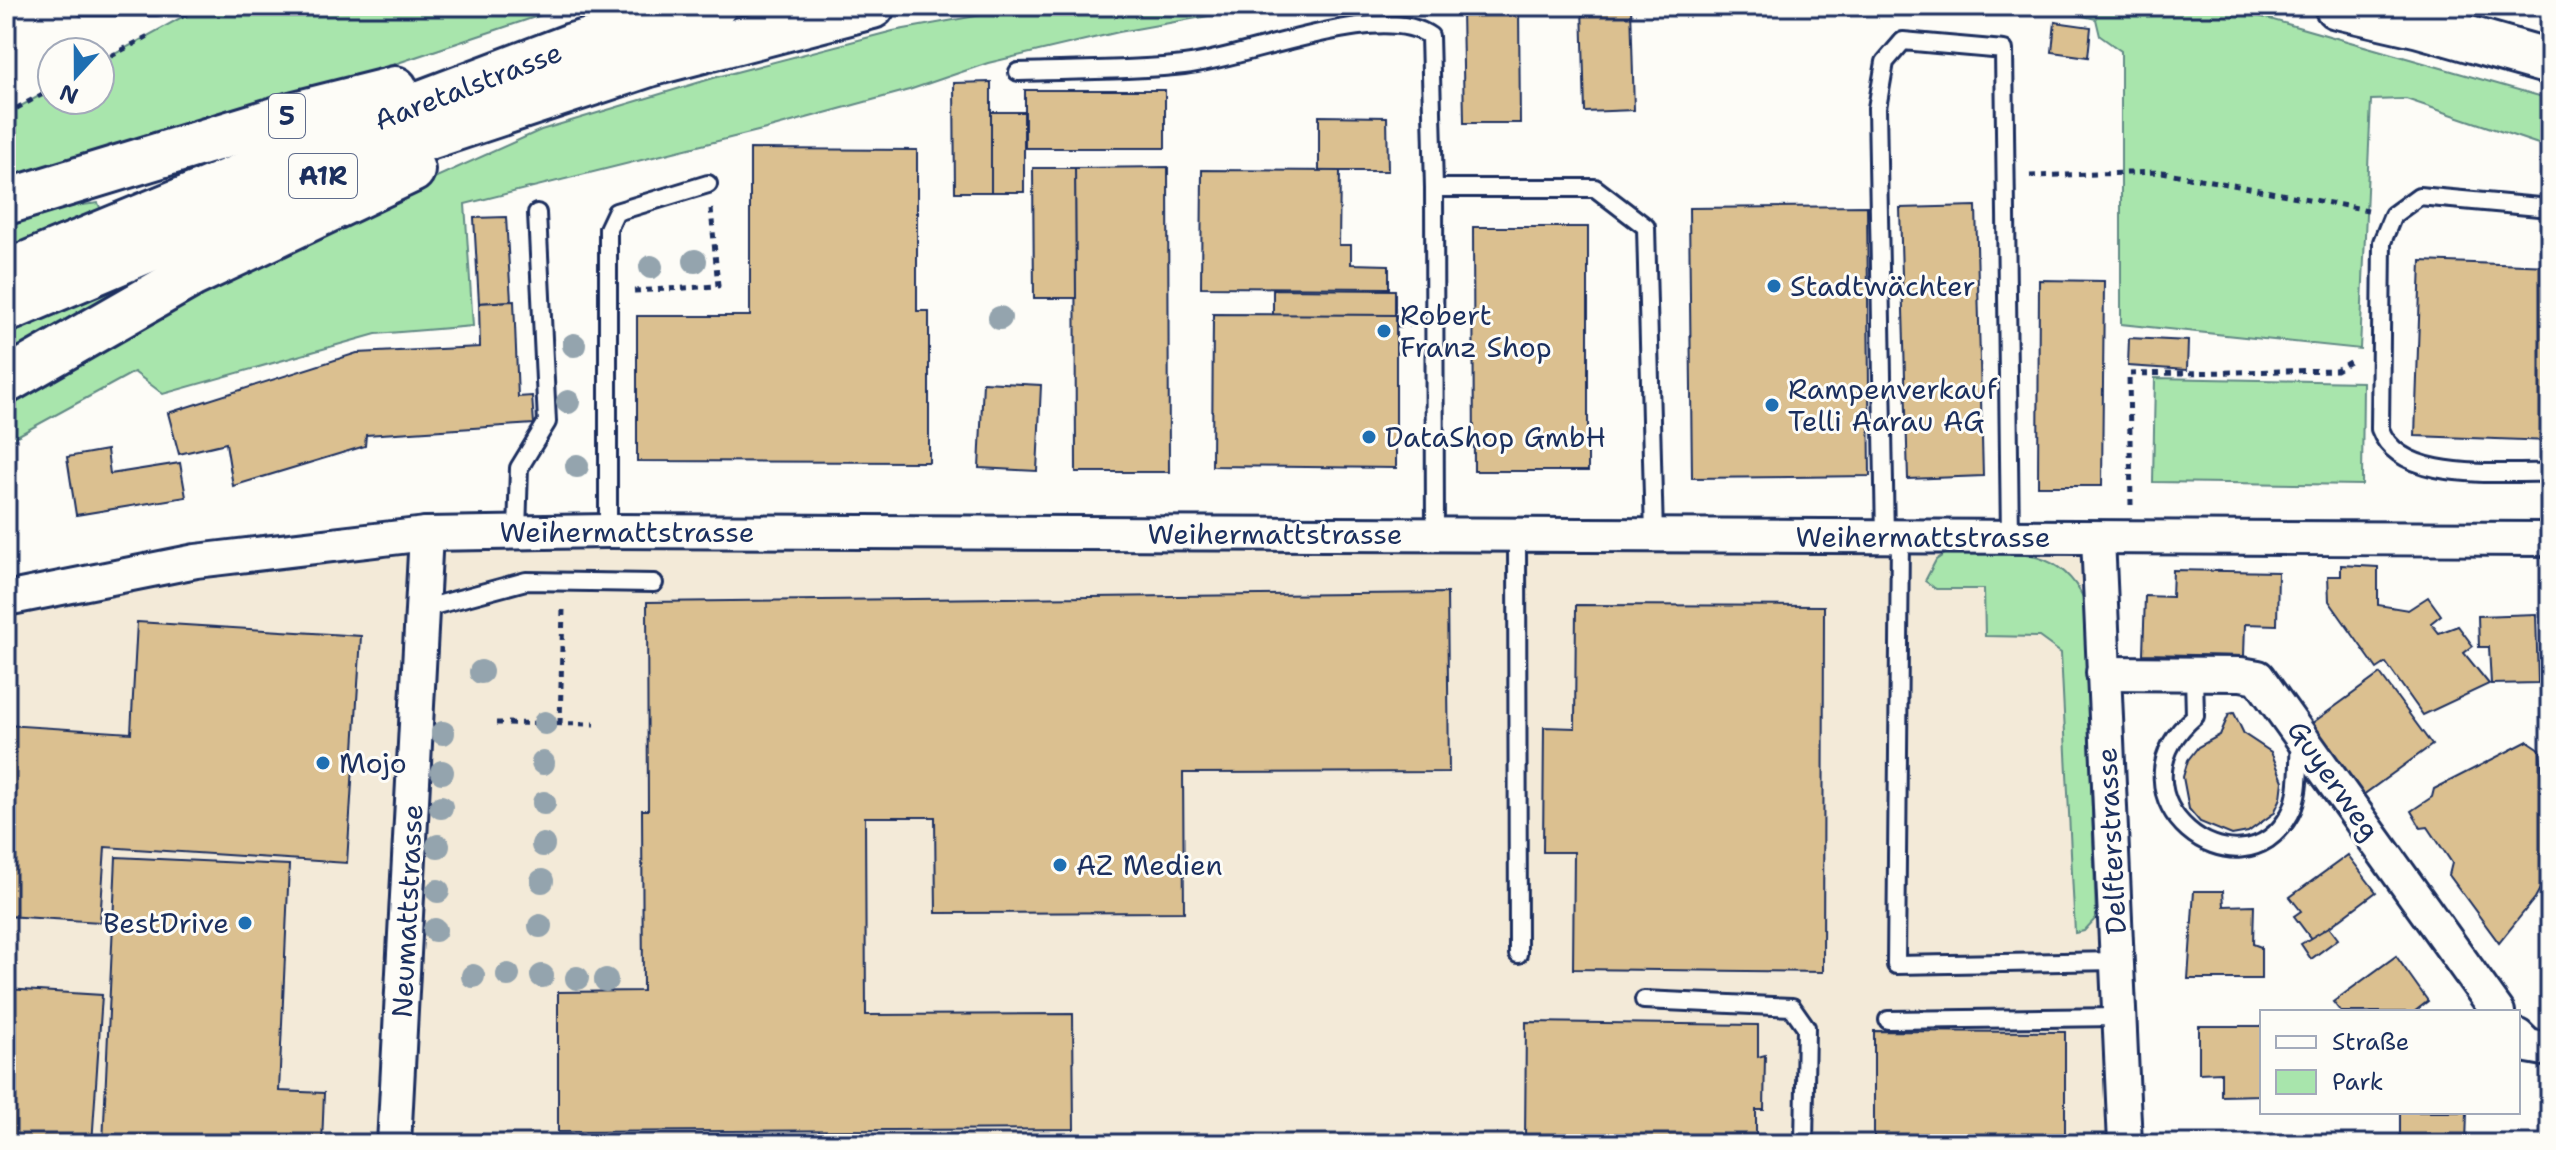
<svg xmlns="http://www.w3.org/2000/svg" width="2556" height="1150" viewBox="0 0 2556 1150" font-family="'Shantell Sans',sans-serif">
	<rect width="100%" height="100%" fill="#fdfcf7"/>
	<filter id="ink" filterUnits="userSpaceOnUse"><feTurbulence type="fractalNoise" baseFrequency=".0125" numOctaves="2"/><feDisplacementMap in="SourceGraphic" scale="16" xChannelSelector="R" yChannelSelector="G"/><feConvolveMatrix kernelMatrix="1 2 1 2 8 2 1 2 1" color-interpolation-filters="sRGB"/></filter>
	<g filter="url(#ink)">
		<polygon fill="#f3ead8" points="426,534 2098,538 2125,1144 6,1144 6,595"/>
		<g fill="#a8e5ac" stroke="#628a85" stroke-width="2">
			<polygon points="202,6 568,6 66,174 6,188 6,114 52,89 52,100 100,100 100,62"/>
			<polygon points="1031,6 1264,6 1119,32 988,63 909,90 766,129 465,204 473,326 376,334 163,394 134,372 6,442 6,405 194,286 541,130 717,77 893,31"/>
			<polygon points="2040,6 2224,6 2550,99 2550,148 2406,99 2371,100 2360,349 2121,324 2121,51 2100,36 2096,19"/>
			<polygon points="98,203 136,288 6,364 6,215"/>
			<polygon points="2155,378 2363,382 2362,485 2153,482"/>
			<path d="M1945 554C2001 555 2056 540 2084 599L2096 918 2084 931 2075 933 2061 653 2039 637 1985 636 1984 589H1936L1925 581 1936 560Z"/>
		</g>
		<g fill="#dbc090" stroke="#1b2f5e" stroke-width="2">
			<polygon points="6,6 13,6 12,34 6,34"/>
			<polygon points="1582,6 1631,6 1634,110 1585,112"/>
			<polygon points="1519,8 1520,123 1464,123 1462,9"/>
			<polygon points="2055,22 2091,27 2088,57 2052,52"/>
			<polygon points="991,82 991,192 955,192 954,83"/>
			<rect x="1025" y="90" width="140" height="58"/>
			<rect x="991" y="112" width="33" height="80"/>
			<polygon points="1319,116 1387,117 1388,171 1319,171"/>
			<polygon points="750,149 917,150 917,311 929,311 929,462 637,461 637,316 750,316"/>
			<polygon points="1168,167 1169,472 1076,472 1075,168"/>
			<polygon points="1033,168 1075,168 1076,298 1034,298"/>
			<polygon points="1202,170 1340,171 1339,245 1351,245 1351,264 1389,265 1389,288 1201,287"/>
			<polygon points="1867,206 1870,476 1692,478 1689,208"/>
			<polygon points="1976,206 1983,476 1908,479 1900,208"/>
			<polygon points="506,217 511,301 479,303 474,218"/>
			<polygon points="1473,227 1588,227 1588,471 1474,471"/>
			<polygon points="2421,261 2550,266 2550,441 2415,436"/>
			<polygon points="2039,280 2104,281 2102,486 2038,486"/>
			<polygon points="1273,289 1395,290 1395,315 1273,315"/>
			<polygon points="514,301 518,397 532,396 534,424 366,435 365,446 233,486 226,443 179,454 168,413 357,353 480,347 479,303"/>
			<polygon points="1213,314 1396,315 1396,468 1212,466"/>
			<polygon points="2129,338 2188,341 2187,370 2128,366"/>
			<polygon points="983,382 1041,385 1037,471 979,468"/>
			<polygon points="107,450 110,474 180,463 186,497 76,515 67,457"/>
			<polygon points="2341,565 2378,567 2378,605 2408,610 2428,597 2441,615 2431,623 2439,633 2458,626 2473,646 2464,653 2489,684 2423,715 2386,663 2377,669 2329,601 2328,576 2341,576"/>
			<polygon points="2173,570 2278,572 2277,625 2245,624 2244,656 2143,654 2145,596 2172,597"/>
			<polygon points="1447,593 1449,772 1183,773 1184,912 936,913 935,817 865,817 866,1015 1073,1014 1074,1129 558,1132 558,992 643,991 642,810 648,810 647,602"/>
			<polygon points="1576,605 1824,606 1823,972 1573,969 1574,852 1543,852 1544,727 1575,728"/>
			<polygon points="2536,614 2538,683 2491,684 2489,647 2479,647 2478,616"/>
			<polygon points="137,622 361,636 347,863 105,847 100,922 6,916 6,725 131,733"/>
			<polygon points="2380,674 2432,745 2363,795 2311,724"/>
			<polygon points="2234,713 2244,734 2271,752 2283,781 2281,798 2274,813 2248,832 2232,835 2200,822 2189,809 2183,777 2188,760 2198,747 2220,735 2229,714"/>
			<polygon points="2528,741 2540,749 2550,871 2535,898 2499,943 2449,875 2452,863 2428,827 2421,828 2411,811 2432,797 2434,789"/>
			<polygon points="2348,855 2376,892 2312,940 2294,916 2301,911 2290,897"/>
			<polygon points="116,857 289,865 279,1091 324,1093 322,1144 103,1144"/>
			<polygon points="2194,891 2223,891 2224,906 2254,905 2253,944 2261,947 2261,979 2188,979"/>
			<polygon points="2329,927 2338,939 2311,959 2301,944"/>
			<polygon points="2396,956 2428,1001 2414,1012 2341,1012 2333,1002"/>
			<polygon points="6,989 102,995 92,1144 6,1144"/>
			<polygon points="1526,1022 1758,1025 1758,1057 1765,1055 1764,1110 1756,1110 1756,1142 1525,1140"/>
			<polygon points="2199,1026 2262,1026 2262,1095 2221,1096 2221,1072 2199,1073"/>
			<polygon points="1874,1031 2065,1032 2065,1140 1874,1139"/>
			<polygon points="2545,1108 2550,1108 2550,1144 2544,1144"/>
			<polygon points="2400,1112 2467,1112 2466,1144 2400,1144"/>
		</g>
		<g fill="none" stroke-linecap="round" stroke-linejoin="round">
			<defs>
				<g id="service">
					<polyline points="84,6 156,6"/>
					<path d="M1018 72C1073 70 1130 71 1184 65 1249 58 1381 0 1430 36L1434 188"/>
					<path d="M2550 208 2419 196 2393 215 2382 242 2380 429C2400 484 2501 471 2550 473"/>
					<polyline points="608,531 608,229 616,212 708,184"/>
					<polyline points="517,532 519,468 547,422 537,213"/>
					<polyline points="1435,535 1434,188 1595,188 1646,227 1654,536"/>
					<polyline points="1517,536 1518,954"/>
					<polyline points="1885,537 1877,108 1885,62 1903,41 2004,50 2010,538"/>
					<polyline points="1900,538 1896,965 2116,961"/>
					<polyline points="422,609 526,581 654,583"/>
					<path d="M2194 674 2195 716C2100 797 2240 905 2290 814 2301 794 2298 764 2300 741"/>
					<polyline points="1644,1000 1792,1007 1806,1027 1804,1144"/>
					<polyline points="1888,1020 2119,1017"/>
				</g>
				<g id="minor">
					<polyline points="2098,538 2125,1144"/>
					<polyline points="6,599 196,561 426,534 608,531 2550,539"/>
					<polyline points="2103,673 2241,674 2258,677 2498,1012"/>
					<polyline points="2518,1036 2528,1046 2550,1050"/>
					<polyline points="394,1144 426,534"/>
				</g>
				<g id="primary">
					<polyline points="2337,6 2420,25 2550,62"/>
					<polyline points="6,202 295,114 395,89"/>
					<polyline points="66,248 387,116 572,46 714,6"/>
					<polyline points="6,310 362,159 649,64 872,6"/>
					<polyline points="6,381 191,275 412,170"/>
				</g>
				<polyline id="motorway" points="6,273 66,248"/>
			</defs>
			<use href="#service" stroke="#1b2f5e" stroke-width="22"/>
			<use href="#minor" stroke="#1b2f5e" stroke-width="38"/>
			<use href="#primary" stroke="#1b2f5e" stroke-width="50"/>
			<use href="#motorway" stroke="#1b2f5e" stroke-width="50"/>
			<g stroke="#1b2f5e" stroke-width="5" stroke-dasharray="6 6" stroke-linecap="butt">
				<polyline points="181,17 202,6"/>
				<polyline points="100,62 152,34"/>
				<polyline points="6,114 52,89"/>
				<polyline points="2030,176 2162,172 2368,210"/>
				<polyline points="634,291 718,286 711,209"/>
				<polyline points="1397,325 1410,325"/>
				<polyline points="2131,505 2129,374 2336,370 2353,360"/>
				<polyline points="496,723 594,724"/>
				<polyline points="560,724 563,609"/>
			</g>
			<use href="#service" stroke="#fdfcf7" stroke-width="16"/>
			<use href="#minor" stroke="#fdfcf7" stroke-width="32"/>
			<use href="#primary" stroke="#fdfcf7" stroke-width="44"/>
			<use href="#motorway" stroke="#fdfcf7" stroke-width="44"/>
		</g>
		<g fill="#94a4ae">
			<circle cx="695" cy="261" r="12"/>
			<circle cx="651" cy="267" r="12"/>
			<circle cx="1000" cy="318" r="12"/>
			<circle cx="574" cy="345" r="12"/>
			<circle cx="568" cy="402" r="12"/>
			<circle cx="577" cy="466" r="12"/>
			<circle cx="481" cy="672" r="12"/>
			<circle cx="545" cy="723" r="12"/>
			<circle cx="443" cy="733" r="12"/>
			<circle cx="543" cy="763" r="12"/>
			<circle cx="442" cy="772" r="12"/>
			<circle cx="544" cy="803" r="12"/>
			<circle cx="441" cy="807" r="12"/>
			<circle cx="543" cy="845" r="12"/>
			<circle cx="438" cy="846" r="12"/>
			<circle cx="542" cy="881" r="12"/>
			<circle cx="438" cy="891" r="12"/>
			<circle cx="540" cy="926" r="12"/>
			<circle cx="435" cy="930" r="12"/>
			<circle cx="508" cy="975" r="12"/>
			<circle cx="473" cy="976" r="12"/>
			<circle cx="542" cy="976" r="12"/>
			<circle cx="577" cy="978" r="12"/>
			<circle cx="606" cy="980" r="12"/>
		</g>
	</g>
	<g fill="#1f6fb2" stroke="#fdfcf7" stroke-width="3">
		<circle cx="1774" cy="286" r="8"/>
		<circle cx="1384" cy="331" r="8"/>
		<circle cx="1772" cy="405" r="8"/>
		<circle cx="1369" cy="437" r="8"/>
		<circle cx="323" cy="763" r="8"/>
		<circle cx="1060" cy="865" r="8"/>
		<circle cx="245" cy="923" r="8"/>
	</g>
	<g text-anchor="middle" stroke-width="6" stroke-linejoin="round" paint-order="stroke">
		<g fill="#fdfcf7" stroke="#5f6c8c" stroke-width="2">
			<rect x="269" y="94" width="36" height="44" rx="6"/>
			<rect x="289" y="154" width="68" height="44" rx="6"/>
		</g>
		<g font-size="26" font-weight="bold" fill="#1b2f5e">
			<text x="287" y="125">5</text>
			<text x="323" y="185">A1R</text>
		</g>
		<g font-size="28" fill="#1b2f5e" stroke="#fdfcf7">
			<text transform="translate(468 86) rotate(-21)" y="10">Aaretalstrasse</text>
			<text x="627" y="542">Weihermattstrasse</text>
			<text x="1275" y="544">Weihermattstrasse</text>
			<text x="1923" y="547">Weihermattstrasse</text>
			<text transform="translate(2334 780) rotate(55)" y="10">Guyerweg</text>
			<text transform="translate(2111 841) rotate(-93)" y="10">Delfterstrasse</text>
			<text transform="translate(407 911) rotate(-87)" y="10">Neumattstrasse</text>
		</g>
		<g font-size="28" fill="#1b2f5e" stroke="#fdfcf7" text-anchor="start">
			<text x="1790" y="296">Stadtwächter</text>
			<text x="1400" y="325">Robert<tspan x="1400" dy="32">Franz Shop</tspan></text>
			<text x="1788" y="399">Rampenverkauf<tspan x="1788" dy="32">Telli Aarau AG</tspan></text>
			<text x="1385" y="447">DataShop GmbH</text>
			<text x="339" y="773">Mojo</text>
			<text x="1076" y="875">AZ Medien</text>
			<text x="229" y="933" text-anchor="end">BestDrive</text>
		</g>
	</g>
	<rect width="2556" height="1150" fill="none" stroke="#fdfcf7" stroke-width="32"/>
	<rect x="16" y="16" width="2524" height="1118" fill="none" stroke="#1b2f5e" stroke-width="3" filter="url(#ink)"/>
	<rect x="2260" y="1010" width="260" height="104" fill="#fdfcf7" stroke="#a3aaba" stroke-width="2"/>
	<rect x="2276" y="1036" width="40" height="12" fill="#fdfcf7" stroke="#a3aaba" stroke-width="2"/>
	<text x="2332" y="1050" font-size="24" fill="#1b2f5e">Straße</text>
	<rect x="2276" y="1070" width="40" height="24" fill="#a8e5ac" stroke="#a3aaba" stroke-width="2"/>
	<text x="2332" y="1090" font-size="24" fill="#1b2f5e">Park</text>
	<g transform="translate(76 76) rotate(201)"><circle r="38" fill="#fdfcf7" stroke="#a3aaba" stroke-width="2"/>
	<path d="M0-6L14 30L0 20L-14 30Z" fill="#1f6fb2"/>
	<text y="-12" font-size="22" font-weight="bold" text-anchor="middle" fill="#1b2f5e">N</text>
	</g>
</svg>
